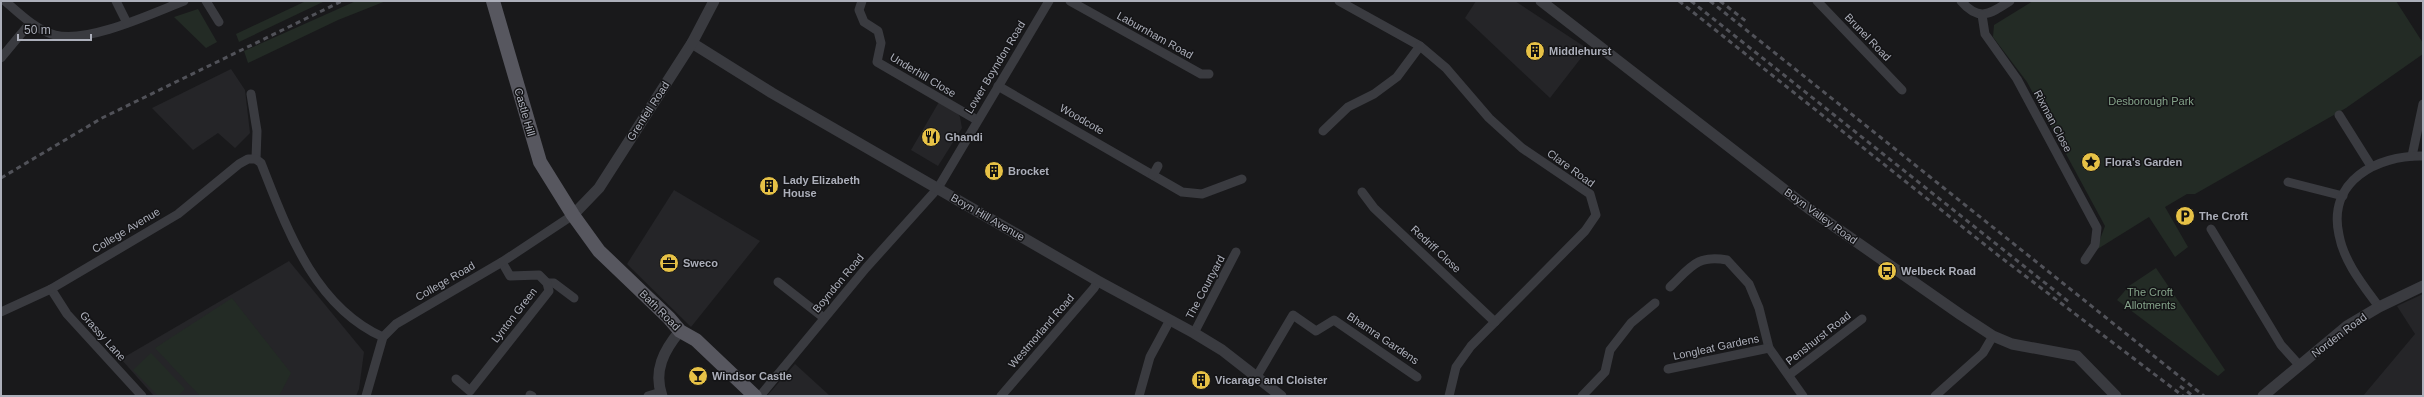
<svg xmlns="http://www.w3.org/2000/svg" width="2424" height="397" viewBox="0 0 2424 397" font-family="Helvetica,sans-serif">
	<rect width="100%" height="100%" fill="#19191b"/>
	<g fill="#252528">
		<polygon points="1476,1 1515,1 1588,49 1550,98 1465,18"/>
		<polygon points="231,69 245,90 250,133 235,148 218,133 193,150 152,108"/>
		<polygon points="939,102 957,112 960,117 962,128 938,166 911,150"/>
		<polygon points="674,190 760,241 691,327 627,264"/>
		<polygon points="289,261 364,352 359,389 356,396 154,396 121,359"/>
		<polygon points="2423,294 2423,396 2363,396 2415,334 2397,306"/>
		<polygon points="795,364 830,396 767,396"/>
	</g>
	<g fill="#232b25">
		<polygon points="306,1 325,1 239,42 236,34"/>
		<polygon points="356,1 386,1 338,20 248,63 244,51"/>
		<polygon points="2033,1 2396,1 2423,43 2423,54 2346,108 2195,194 2187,194 2165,207 2188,247 2175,257 2149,217 2096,250 2105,226 2027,82 1993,37 1994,25"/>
		<polygon points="198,9 217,42 206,48 174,17"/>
		<polygon points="2156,268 2225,370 2218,376 2117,300 2129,286"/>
		<polygon points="232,298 291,373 279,396 200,396 155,348"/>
		<polygon points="151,353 185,389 178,396 158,396 133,370"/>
	</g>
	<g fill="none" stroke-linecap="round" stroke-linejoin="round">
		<g stroke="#3a3b40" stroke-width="9">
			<path d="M5 1C20 14 36 30 55 35 87 44 153 13 184 1"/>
			<polyline points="116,1 127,23"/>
			<polyline points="206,1 219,22"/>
			<polyline points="862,1 859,10 864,22 878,31 881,43 877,62 977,120"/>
			<polyline points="1070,1 1201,74 1209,74"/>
			<polyline points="1339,1 1420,46 1446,68 1489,118 1522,148 1590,194 1596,215 1585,231 1471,346 1456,367 1449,396"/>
			<polyline points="1817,1 1902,90"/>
			<path d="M1961 1C1979 22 1990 14 2010 1"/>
			<polyline points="1982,15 1985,34 2017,79 2097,228 2095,245 2085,260"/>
			<polyline points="1,58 30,23"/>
			<polyline points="998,86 1182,192 1202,194 1242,179"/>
			<path d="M251 94 257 131 256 159 261 163C287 229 314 306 383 337"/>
			<polyline points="2339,115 2371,166"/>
			<polyline points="1323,131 1348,107 1374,94 1397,77 1420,46"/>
			<polyline points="2412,156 2423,104"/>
			<polyline points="1153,175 1158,166"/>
			<polyline points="2288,182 2343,196"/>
			<polyline points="1362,192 1374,208 1495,322"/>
			<polyline points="2211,229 2281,345 2300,366"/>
			<polyline points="778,282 824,318"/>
			<polyline points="547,283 554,283 574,298"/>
			<path d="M1670 287C1690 268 1697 254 1727 260L1749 284 1759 308 1769 348 1803 396"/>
			<polyline points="51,289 67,314 142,396"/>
			<path d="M2379 307C2363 285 2344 262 2339 235 2327 181 2377 155 2423 156"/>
			<polyline points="1,312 51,289 178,214 239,164 248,159 256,159"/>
			<polyline points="1194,333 1236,252"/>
			<polyline points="1668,369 1769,348"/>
			<polyline points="1789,375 1862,319"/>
			<polyline points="1257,376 1293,315 1316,331 1334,320 1417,377"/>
			<polyline points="456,379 470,391 549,291 547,283 539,275 510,276 502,262"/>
			<polyline points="530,395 532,396"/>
			<polyline points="366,396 383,337 396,324 502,262 573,215"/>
			<polyline points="648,396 661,392"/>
			<polyline points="760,396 866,268 938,188 1049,1"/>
			<polyline points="1001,396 1094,288 1098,281"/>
			<polyline points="1139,396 1150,357 1170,320"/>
			<polyline points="1582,396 1605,372 1610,350 1631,323 1655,303"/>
			<polyline points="1935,396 1983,353 1993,336"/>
		</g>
		<g stroke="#3a3b40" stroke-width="11">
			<polyline points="1541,1 1808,208 1961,315 1993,336 2012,344 2077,356 2116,396"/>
			<polyline points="692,43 772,93 1098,281 1194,333 1222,350 1281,396"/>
			<polyline points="573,215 599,188 692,43 714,1"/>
			<path d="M662 396C653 371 664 350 680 331"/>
			<polyline points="2263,396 2347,326 2379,307 2423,286"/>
		</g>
		<polyline stroke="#57575f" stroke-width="14" points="493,1 540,162 573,215 599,251 669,318 680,331 696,340 755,396"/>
		<g stroke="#515259" stroke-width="3" stroke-dasharray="5 4" stroke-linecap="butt">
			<polyline points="1679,1 1999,256 2183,396"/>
			<polyline points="1691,1 2069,302"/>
			<polyline points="1710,1 2204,396"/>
			<polyline points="1720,1 1747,22"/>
			<polyline points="1,178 102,118 342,1"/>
			<polyline points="2180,386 2193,396"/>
		</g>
	</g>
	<defs>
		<symbol id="building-disc" viewBox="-11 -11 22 22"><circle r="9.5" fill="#e6c146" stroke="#141416"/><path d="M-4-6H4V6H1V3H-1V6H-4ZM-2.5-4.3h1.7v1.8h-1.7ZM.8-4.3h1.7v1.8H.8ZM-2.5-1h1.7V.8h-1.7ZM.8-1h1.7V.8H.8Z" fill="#111"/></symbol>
		<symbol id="restaurant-disc" viewBox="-11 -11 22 22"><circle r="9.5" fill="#e6c146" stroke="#141416"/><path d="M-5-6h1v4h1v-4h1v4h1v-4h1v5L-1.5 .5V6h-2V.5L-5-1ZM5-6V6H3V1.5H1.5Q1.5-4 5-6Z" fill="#111"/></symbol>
		<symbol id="sight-disc" viewBox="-11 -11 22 22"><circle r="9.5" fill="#e6c146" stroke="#141416"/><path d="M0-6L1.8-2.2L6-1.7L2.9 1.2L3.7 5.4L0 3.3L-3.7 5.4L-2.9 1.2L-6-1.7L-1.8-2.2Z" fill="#111"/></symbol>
		<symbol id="parking-disc" viewBox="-11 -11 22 22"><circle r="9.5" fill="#e6c146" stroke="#141416"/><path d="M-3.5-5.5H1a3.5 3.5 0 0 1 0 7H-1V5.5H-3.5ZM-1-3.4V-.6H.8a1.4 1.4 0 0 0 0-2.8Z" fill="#111"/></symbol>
		<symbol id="office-disc" viewBox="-11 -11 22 22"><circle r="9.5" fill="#e6c146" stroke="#141416"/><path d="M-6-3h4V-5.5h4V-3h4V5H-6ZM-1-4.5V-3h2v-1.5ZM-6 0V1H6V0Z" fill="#111"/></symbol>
		<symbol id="bus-disc" viewBox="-11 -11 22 22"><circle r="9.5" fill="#e6c146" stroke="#141416"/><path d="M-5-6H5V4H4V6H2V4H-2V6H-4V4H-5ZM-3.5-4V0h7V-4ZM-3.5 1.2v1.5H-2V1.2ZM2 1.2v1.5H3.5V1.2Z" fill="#111"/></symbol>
		<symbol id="bar-disc" viewBox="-11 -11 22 22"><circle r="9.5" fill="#e6c146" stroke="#141416"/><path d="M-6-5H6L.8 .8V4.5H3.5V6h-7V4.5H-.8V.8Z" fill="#111"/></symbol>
	</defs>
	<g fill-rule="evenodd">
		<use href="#building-disc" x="1524" y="40" width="22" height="22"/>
		<use href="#restaurant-disc" x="920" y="126" width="22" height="22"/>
		<use href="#sight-disc" x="2080" y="151" width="22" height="22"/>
		<use href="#building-disc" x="983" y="160" width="22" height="22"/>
		<use href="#building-disc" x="758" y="175" width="22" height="22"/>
		<use href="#parking-disc" x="2174" y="205" width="22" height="22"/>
		<use href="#office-disc" x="658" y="252" width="22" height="22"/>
		<use href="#bus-disc" x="1876" y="260" width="22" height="22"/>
		<use href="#bar-disc" x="687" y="365" width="22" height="22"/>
		<use href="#building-disc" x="1190" y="369" width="22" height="22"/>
	</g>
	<g text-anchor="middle" stroke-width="3" stroke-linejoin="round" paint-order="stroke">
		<g font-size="11" fill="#acafba" stroke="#141416">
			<text transform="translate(1155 35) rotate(29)" y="4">Laburnham Road</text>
			<text transform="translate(1868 37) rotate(46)" y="4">Brunel Road</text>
			<text transform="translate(995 67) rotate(-59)" y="4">Lower Boyndon Road</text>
			<text transform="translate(923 75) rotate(31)" y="4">Underhill Close</text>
			<text transform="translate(648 111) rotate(-57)" y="4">Grenfell Road</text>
			<text transform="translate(525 112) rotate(74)" y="4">Castle Hill</text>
			<text transform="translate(1082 119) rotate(30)" y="4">Woodcote</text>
			<text transform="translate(2053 121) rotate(62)" y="4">Rixman Close</text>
			<text transform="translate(1571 168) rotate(36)" y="4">Clare Road</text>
			<text transform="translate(1821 216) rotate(36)" y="4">Boyn Valley Road</text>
			<text transform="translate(988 217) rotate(30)" y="4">Boyn Hill Avenue</text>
			<text transform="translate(126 230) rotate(-31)" y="4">College Avenue</text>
			<text transform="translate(1436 249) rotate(43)" y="4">Redriff Close</text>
			<text transform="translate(445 281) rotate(-30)" y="4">College Road</text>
			<text transform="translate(838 283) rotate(-50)" y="4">Boyndon Road</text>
			<text transform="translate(1205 287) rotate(-62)" y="4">The Courtyard</text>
			<text transform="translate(660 310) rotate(45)" y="4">Bath Road</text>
			<text transform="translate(514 315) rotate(-52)" y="4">Lynton Green</text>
			<text transform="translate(1041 331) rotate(-49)" y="4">Westmorland Road</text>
			<text transform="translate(2339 335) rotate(-37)" y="4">Norden Road</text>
			<text transform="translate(103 336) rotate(48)" y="4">Grassy Lane</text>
			<text transform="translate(1383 338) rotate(34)" y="4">Bhamra Gardens</text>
			<text transform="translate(1818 338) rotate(-38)" y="4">Penshurst Road</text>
			<text transform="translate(1716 347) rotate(-12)" y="4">Longleat Gardens</text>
		</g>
		<g font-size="11" font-weight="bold" fill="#acafba" stroke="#141416" text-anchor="start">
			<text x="1549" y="55">Middlehurst</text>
			<text x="945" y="141">Ghandi</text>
			<text x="2105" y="166">Flora's Garden</text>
			<text x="1008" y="175">Brocket</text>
			<text x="783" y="184">Lady Elizabeth<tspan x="783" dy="13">House</tspan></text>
			<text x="2199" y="220">The Croft</text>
			<text x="683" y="267">Sweco</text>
			<text x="1901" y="275">Welbeck Road</text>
			<text x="712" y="380">Windsor Castle</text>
			<text x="1215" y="384">Vicarage and Cloister</text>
		</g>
		<g font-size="11" fill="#85a38a" stroke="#141416">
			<text x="2151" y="105">Desborough Park</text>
			<text x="2150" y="296">The Croft<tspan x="2150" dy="13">Allotments</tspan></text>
		</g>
	</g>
	<rect width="2424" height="397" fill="none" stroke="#acafba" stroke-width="4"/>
	<path d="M18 34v6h73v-6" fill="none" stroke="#acafba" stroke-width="2"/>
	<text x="24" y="34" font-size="12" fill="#acafba" stroke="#141416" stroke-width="3" paint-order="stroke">50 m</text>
</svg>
